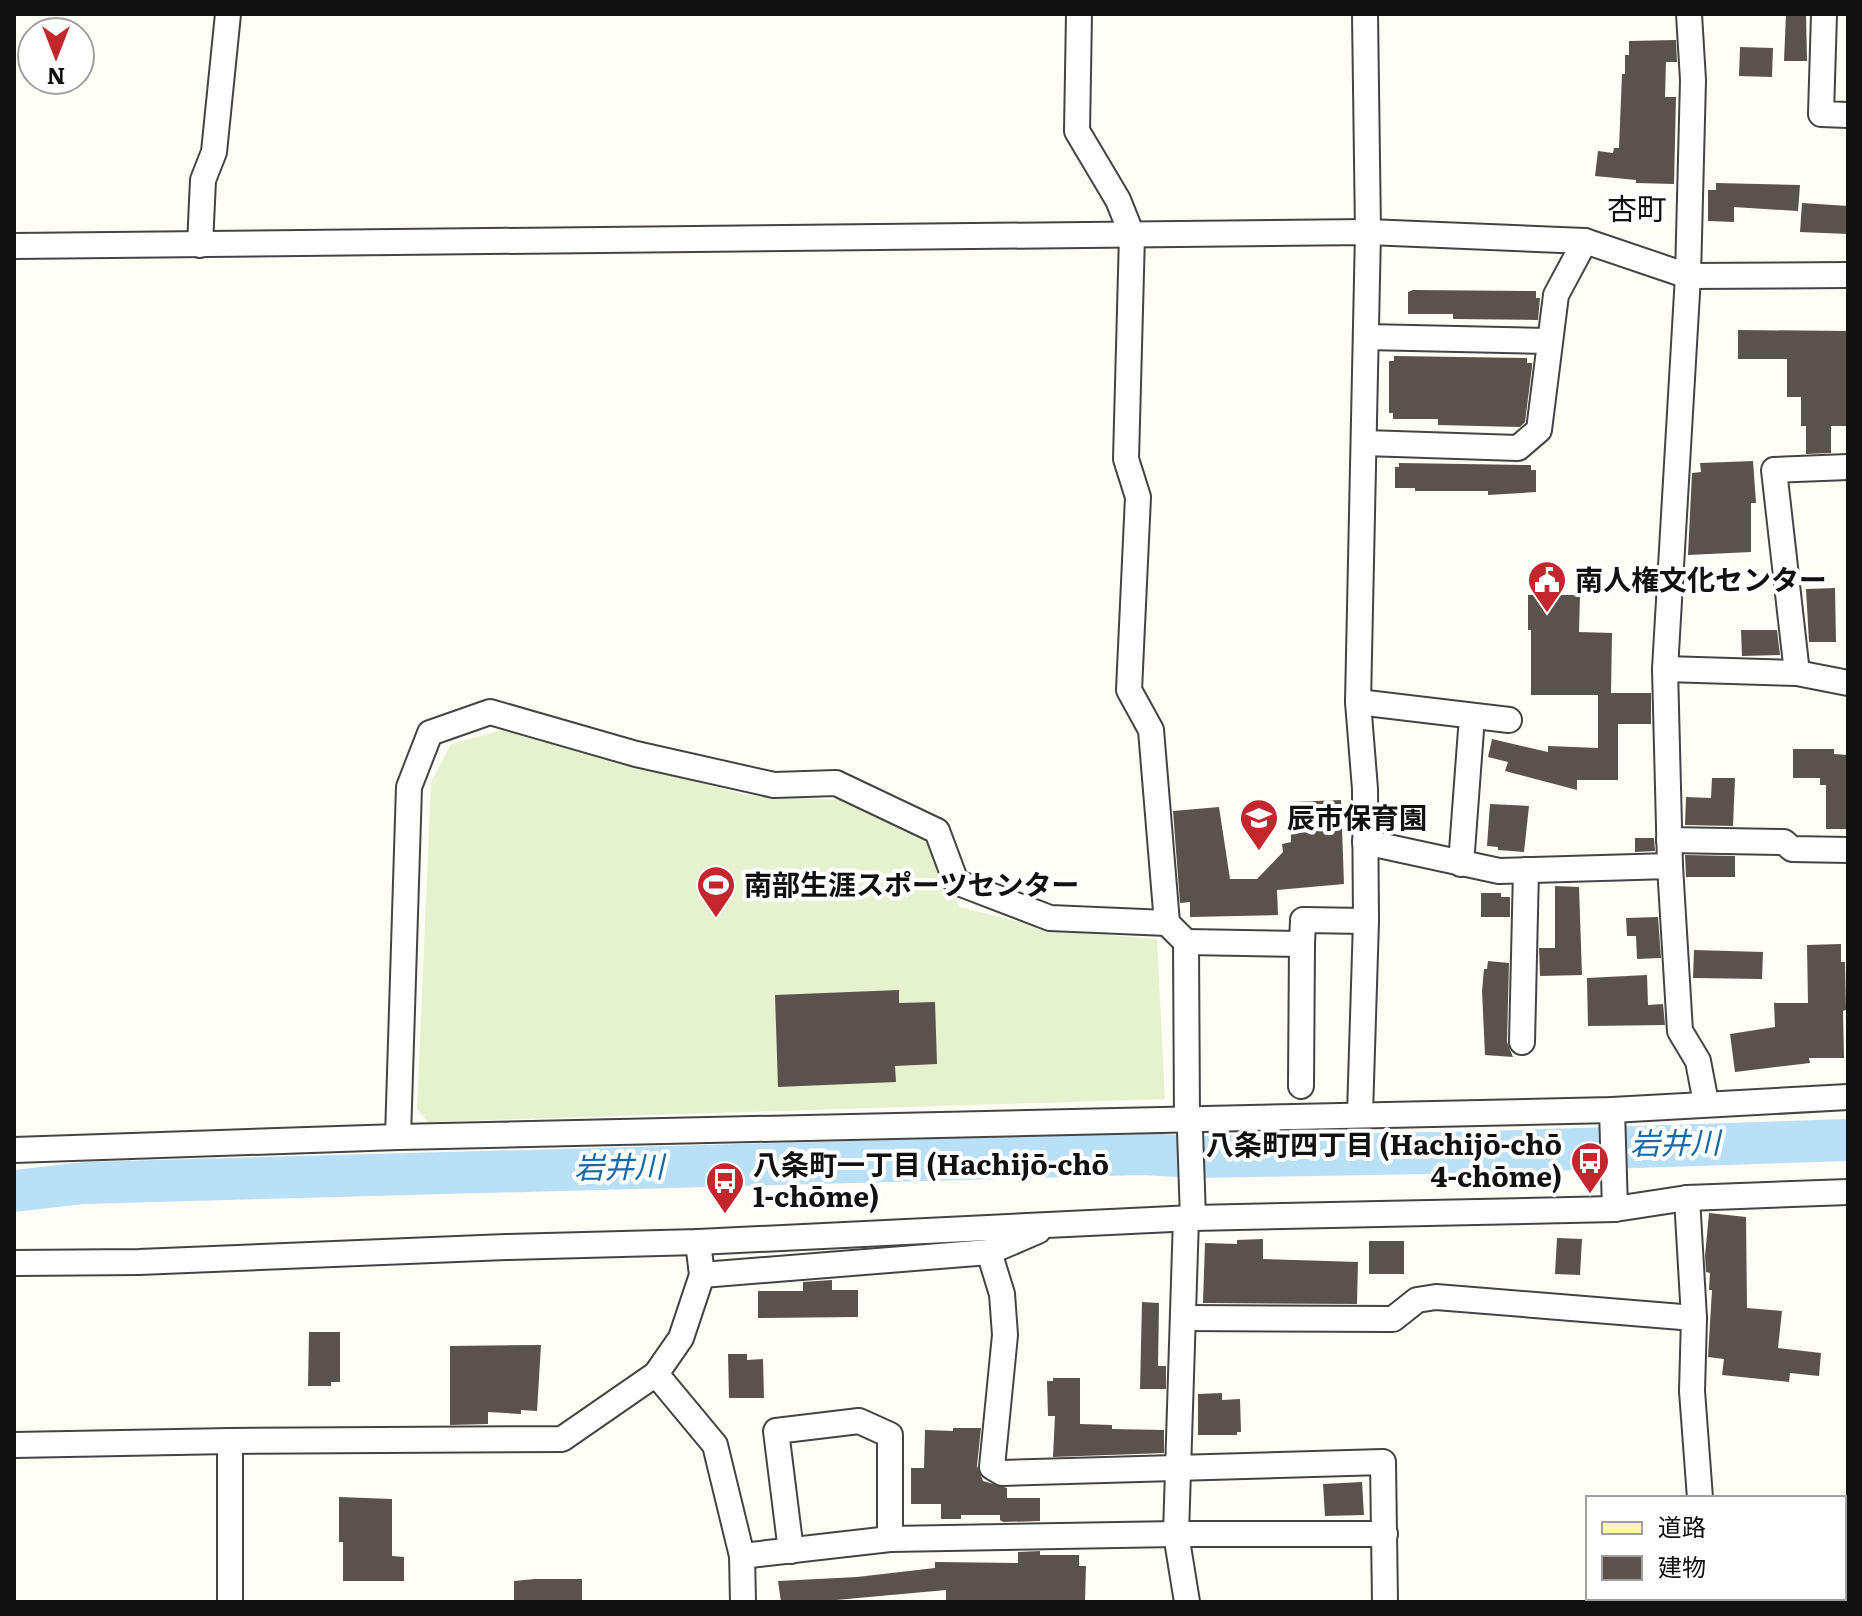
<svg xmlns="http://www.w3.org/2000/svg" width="1862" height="1616" viewBox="0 0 1862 1616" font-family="Literata,'Noto Sans JP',serif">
	<rect width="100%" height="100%" fill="#fffdf5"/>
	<polygon fill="#e6f2cf" points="506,729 745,795 840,800 923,835 959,907 1056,931 1157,939 1165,1099 428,1122 417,1109 431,782 451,744"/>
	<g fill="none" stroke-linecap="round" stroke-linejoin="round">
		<polyline stroke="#b9e0f7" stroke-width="42" points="14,1191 84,1183 1143,1154 1196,1157 1488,1152 1848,1140"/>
	</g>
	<g fill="#5a524d">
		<polygon points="1786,14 1806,14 1807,61 1784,61"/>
		<polygon points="1676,40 1677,62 1666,62 1665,97 1676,97 1674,184 1636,183 1636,180 1595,176 1598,151 1613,153 1614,148 1619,148 1622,74 1625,74 1625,55 1629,55 1629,41"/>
		<polygon points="1740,47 1773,48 1772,77 1739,76"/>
		<polygon points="1716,183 1800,185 1798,211 1734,207 1734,222 1708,221 1708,190 1716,190"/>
		<polygon points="1802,203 1848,206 1848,234 1800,232"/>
		<polygon points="1413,290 1536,291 1536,298 1540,298 1538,320 1453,319 1453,314 1408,314 1408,292"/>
		<polygon points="1738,330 1848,331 1848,426 1831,426 1831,453 1806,454 1806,426 1801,426 1801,397 1787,397 1787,359 1738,359"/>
		<polygon points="1394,356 1527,358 1527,363 1532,363 1532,367 1525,422 1520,427 1438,425 1438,419 1393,419 1393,413 1389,413 1389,361 1394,361"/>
		<polygon points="1753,461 1756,503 1751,503 1751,552 1688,555 1692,473 1701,472 1700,463"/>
		<polygon points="1399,463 1531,465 1531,470 1536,470 1536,492 1488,495 1488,491 1415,491 1415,488 1395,488 1395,467 1399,467"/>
		<polygon points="1835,588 1836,642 1809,642 1806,589"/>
		<polygon points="1528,595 1580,595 1579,632 1612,633 1611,693 1651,693 1651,724 1618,724 1618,780 1577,780 1577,790 1505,771 1508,762 1488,757 1492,739 1548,752 1548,746 1598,748 1598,695 1531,695 1531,630 1528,630"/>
		<polygon points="1741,630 1777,630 1780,655 1742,656"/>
		<polygon points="1793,749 1834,749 1834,754 1848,755 1848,829 1826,829 1826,785 1820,785 1820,778 1793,778"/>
		<polygon points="1712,778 1735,778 1733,826 1685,825 1686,797 1711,798"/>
		<polygon points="1341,800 1344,884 1277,890 1278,915 1190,917 1190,902 1180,903 1173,811 1219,807 1230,879 1257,879 1283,852 1282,844 1291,842 1290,802"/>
		<polygon points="1490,804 1529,806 1524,852 1498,850 1498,847 1487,846"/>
		<polygon points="1635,838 1654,838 1655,851 1635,852"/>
		<polygon points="1685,855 1735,856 1735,877 1686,877"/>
		<polygon points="1555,886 1579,887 1582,975 1540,976 1539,948 1555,948"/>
		<polygon points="1481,893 1501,893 1501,897 1510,897 1510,917 1481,917"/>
		<polygon points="1658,917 1661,958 1637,959 1636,936 1627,936 1626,918"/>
		<polygon points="1841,944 1841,962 1845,962 1846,1010 1843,1011 1844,1058 1809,1058 1810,1063 1735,1072 1730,1034 1775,1027 1774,1003 1808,1003 1807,945"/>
		<polygon points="1694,950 1763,952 1762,979 1693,978"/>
		<polygon points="1488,961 1509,963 1507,1042 1513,1057 1485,1055 1482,991 1484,969 1487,969"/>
		<polygon points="1647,975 1648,1005 1663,1004 1665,1025 1588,1026 1587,978"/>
		<polygon points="899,990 899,1003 935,1002 937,1064 895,1066 896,1082 778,1087 775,995"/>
		<polygon points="1709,1213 1746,1217 1747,1308 1782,1311 1778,1348 1821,1353 1819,1376 1790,1373 1789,1382 1722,1375 1724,1359 1708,1357 1712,1290 1709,1290 1710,1273 1706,1272 1705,1256"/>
		<polygon points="1557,1238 1582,1239 1580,1275 1555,1274"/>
		<polygon points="1263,1239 1263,1259 1358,1262 1357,1304 1203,1303 1205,1243 1237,1244 1237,1240"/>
		<rect x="1369" y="1241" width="35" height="33"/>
		<polygon points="832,1280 832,1290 858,1290 858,1317 758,1318 758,1291 803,1291 803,1282"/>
		<polygon points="1142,1302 1159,1303 1158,1366 1166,1366 1166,1389 1140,1389"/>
		<polygon points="309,1332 340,1332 340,1382 331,1382 331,1386 308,1386"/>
		<polygon points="541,1345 537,1411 521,1410 521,1414 488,1412 488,1424 450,1425 450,1346"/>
		<polygon points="728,1354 747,1354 747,1360 763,1359 764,1398 729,1398"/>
		<polygon points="1053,1378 1080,1378 1080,1424 1112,1425 1112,1429 1164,1430 1164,1453 1053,1457 1055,1416 1048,1416 1047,1381 1053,1381"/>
		<polygon points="1222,1393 1222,1400 1240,1399 1241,1432 1237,1432 1237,1435 1198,1435 1198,1394"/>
		<polygon points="953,1428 981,1428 977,1466 983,1481 1007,1488 1007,1498 1040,1498 1040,1521 1003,1522 1000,1520 1000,1515 961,1515 961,1519 941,1519 941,1504 911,1504 911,1468 924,1468 925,1430 953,1431"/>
		<polygon points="1362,1482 1364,1515 1325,1516 1323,1484"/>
		<polygon points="339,1497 392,1499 392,1556 404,1557 404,1581 343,1581 343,1542 339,1542"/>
		<polygon points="1040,1551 1040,1555 1079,1555 1079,1566 1086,1566 1085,1602 946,1602 946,1590 814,1602 781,1602 778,1581 857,1577 935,1568 935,1562 1018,1563 1018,1552"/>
		<polygon points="535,1579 582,1579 582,1602 514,1602 514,1581"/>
	</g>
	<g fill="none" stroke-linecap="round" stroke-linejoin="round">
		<defs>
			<g id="street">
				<polyline points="1079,14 1077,131 1118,200 1132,235 1126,459 1138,497 1129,690 1151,730 1167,923 1186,942 1187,1120 1190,1131 1193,1218"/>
				<polyline points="1689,14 1693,80 1688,276 1665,669 1670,866 1680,1031 1698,1061 1706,1103"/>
				<polyline points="1824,14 1821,114 1848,115"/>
				<polyline points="200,245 203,180 214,152 228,14"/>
				<polyline points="14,246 1368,232 1585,241 1688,276 1848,275"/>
				<polyline points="1366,337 1550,341"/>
				<polyline points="1365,443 1518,448 1539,430 1556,295 1585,241"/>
				<polyline points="1665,669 1797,673 1848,683"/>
				<polyline points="1797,673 1774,470 1848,467"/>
				<polyline points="1358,702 1509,720"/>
				<polyline points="1669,840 1784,842 1792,849 1848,850"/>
				<polyline points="1365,842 1499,871 1670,866"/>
				<polyline points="1461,864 1471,730"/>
				<polyline points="1186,942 1302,944 1303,920 1366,921"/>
				<polyline points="1522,1042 1526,870"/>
				<polyline points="1301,1086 1302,944"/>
				<polyline points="1612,1110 1615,1209"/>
				<polyline points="1360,1114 1366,921 1365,789 1358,702 1368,232 1365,14"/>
				<polyline points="398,1137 409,787 430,733 490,712 636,754 774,785 836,783 937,831 956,882 1050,918 1167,923"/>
				<polyline points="14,1150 398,1137 1612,1110 1848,1097"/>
				<polyline points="1687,1198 1694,1318 1692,1391 1700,1498"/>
				<polyline points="1186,1218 1176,1534 1187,1602"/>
				<polyline points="989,1252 1002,1294 1005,1335 992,1467 1002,1473 1383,1462 1385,1602"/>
				<polyline points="14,1263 139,1262 506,1247 698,1242 1193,1218 1615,1209 1687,1198 1848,1192"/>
				<polyline points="702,1275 989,1252 1038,1231"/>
				<polyline points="1184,1318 1393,1319 1417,1300 1436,1297 1694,1318"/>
				<polyline points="656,1374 715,1445 742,1556 743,1602"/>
				<polyline points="230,1441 230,1602"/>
				<polyline points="14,1445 230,1441 562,1439 656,1374 681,1338 702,1275 698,1242"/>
				<polyline points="791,1551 776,1431 859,1421 890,1435 890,1539"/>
				<polyline points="742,1556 890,1539 1176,1534 1385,1534"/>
				<polyline points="1710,1598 1710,1602"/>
				<polyline points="1676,1602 1678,1598"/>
			</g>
			<polyline id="secondary" points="1846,1602 1848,1601"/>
		</defs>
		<use href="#street" stroke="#444" stroke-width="28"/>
		<use href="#secondary" stroke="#333" stroke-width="38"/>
		<use href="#street" stroke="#fff" stroke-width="24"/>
		<use href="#secondary" stroke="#fff6b0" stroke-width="34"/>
	</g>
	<defs>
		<symbol id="civic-pin" viewBox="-11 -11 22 30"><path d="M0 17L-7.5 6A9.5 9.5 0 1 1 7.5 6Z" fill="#c4262e" stroke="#fff"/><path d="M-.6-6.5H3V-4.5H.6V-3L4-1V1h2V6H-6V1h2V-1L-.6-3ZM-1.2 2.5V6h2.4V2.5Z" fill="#fff"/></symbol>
		<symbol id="school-pin" viewBox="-11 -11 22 30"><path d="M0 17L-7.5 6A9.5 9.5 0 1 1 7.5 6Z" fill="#c4262e" stroke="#fff"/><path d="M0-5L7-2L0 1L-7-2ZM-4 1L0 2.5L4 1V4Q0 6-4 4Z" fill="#fff"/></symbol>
		<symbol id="stadium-pin" viewBox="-11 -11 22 30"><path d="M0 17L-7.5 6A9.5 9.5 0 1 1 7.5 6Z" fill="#c4262e" stroke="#fff"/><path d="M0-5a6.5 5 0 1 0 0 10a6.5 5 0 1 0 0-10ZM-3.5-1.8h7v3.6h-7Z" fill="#fff"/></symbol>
		<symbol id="bus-pin" viewBox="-11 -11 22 30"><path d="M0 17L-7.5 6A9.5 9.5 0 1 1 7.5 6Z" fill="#c4262e" stroke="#fff"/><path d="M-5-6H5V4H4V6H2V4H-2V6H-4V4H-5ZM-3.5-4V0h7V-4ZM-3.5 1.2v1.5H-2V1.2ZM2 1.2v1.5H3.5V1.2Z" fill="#fff"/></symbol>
	</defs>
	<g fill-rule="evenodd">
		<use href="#civic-pin" x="1525" y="558" width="44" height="60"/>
		<use href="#school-pin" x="1237" y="796" width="44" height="60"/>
		<use href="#stadium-pin" x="694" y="863" width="44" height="60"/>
		<use href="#bus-pin" x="1568" y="1139" width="44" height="60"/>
		<use href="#bus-pin" x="703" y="1159" width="44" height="60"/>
	</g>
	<g text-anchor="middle" stroke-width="8" stroke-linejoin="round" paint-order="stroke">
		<g font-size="28" font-weight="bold" fill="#111" stroke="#fff" text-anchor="start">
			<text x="1575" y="590">南人権文化センター</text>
			<text x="1287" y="828">辰市保育園</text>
			<text x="744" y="895">南部生涯スポーツセンター</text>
			<text x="1562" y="1155" text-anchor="end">八条町四丁目 (Hachijō-chō<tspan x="1562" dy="32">4-chōme)</tspan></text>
			<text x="753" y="1175">八条町一丁目 (Hachijō-chō<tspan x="753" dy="32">1-chōme)</tspan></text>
		</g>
		<g font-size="30" fill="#111" stroke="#fff">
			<text x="1637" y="220">杏町</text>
		</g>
		<g font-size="30" font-style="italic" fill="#1768a6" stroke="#fff">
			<text transform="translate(1675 1144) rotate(-1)" y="10">岩井川</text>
			<text transform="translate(619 1168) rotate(-1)" y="10">岩井川</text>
		</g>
	</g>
	<rect width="1862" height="1616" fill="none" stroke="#111111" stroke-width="32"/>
	<rect x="1586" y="1496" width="260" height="104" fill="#ffffff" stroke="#a0a0a0" stroke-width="2"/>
	<rect x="1602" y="1522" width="40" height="12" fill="#fff6b0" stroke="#a0a0a0" stroke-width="2"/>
	<text x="1658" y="1536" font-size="24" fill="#111111">道路</text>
	<rect x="1602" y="1556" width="40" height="24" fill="#5a524d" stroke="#a0a0a0" stroke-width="2"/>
	<text x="1658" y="1576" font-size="24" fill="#111111">建物</text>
	<g transform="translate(56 56) rotate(180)"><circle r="38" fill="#ffffff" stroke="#a0a0a0" stroke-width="2"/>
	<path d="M0-6L14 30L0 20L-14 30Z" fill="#c4262e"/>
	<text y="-12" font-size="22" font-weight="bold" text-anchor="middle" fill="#111111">N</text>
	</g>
</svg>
